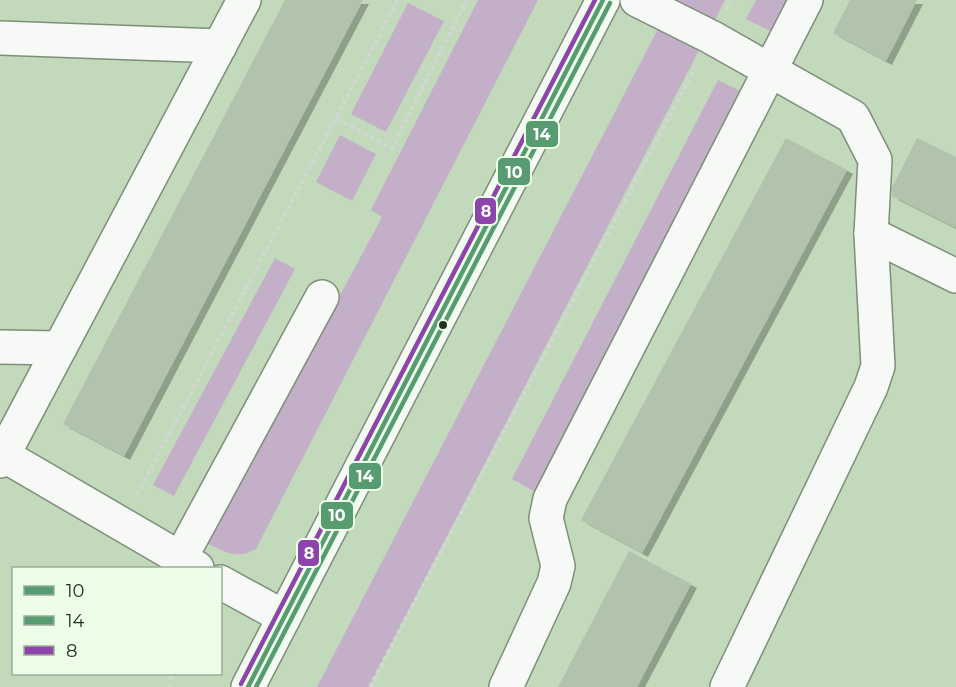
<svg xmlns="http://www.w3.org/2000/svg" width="956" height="687" viewBox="0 0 956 687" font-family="Montserrat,sans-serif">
	<defs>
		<filter id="shadow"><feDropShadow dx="6" dy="4" stdDeviation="0" flood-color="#0004"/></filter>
	</defs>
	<rect width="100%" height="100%" fill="#c2d9bc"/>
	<g fill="#c3b0c8">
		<path d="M478 0H538L256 549C237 560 225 552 207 543L382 217 371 210Z"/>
		<polygon points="673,0 725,0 369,687 317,687"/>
		<polygon points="756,0 791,0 774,33 746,19"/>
		<polygon points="408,3 444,21 386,132 351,114"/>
		<polygon points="718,80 746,94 539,494 512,479"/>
		<polygon points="340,135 376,154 352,201 316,182"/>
		<polygon points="275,258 295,269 174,496 153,485"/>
	</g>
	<g fill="#b1c3ac" filter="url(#shadow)">
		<polygon points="285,0 363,0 124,456 63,424"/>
		<polygon points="850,0 917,0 886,61 833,33"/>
		<polygon points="786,138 847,170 642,553 581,520"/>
		<polygon points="917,138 956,157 956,228 892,196 892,188"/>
		<polygon points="629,551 691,584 637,687 558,687"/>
	</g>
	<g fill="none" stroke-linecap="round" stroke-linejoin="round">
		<defs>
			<g id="minor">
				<polyline points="637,0 711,37 853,117 875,160 871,234 878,366 871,387 727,687"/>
				<polyline points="0,38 220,46"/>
				<polyline points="871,234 956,276"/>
				<polyline points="0,347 60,348"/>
				<polyline points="3,455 197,568"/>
				<polyline points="0,461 244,0"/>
				<polyline points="180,559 322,297"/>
				<polyline points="220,582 284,617"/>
				<polyline points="506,687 554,583 558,566 546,518 550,499 806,0"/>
			</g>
			<polyline id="major" points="248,687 603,0"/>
		</defs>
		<use href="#minor" stroke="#7d8f79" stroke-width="36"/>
		<use href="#major" stroke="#7d8f79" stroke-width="36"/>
		<g stroke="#d0d8cf" stroke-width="4" stroke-dasharray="4.5 3" stroke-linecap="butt">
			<polyline points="726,9 731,0"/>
			<polyline points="337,119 392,148 467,0"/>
			<polyline points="137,495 398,0"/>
			<polyline points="170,687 171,674"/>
			<polyline points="370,687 696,66"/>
		</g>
		<use href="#minor" stroke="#f6f9f5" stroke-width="33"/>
		<use href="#major" stroke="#f6f9f5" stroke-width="33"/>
		<defs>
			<polyline id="bus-1" points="248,687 603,0"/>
			<polyline id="bus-2" points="256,687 610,3"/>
			<polyline id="bus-3" points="241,684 595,0"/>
		</defs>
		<use href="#bus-1" stroke="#ecfee8" stroke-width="9"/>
		<use href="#bus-2" stroke="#ecfee8" stroke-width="9"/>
		<use href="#bus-3" stroke="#ecfee8" stroke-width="9"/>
		<use href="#bus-1" stroke="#579b71" stroke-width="4.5"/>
		<use href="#bus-2" stroke="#579b71" stroke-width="4.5"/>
		<use href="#bus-3" stroke="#8e44ad" stroke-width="4.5"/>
	</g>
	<circle fill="#21321e" stroke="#ecfee8" stroke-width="2" cx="443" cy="325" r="5"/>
	<g stroke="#ecfee8" stroke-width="2">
		<rect x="525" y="120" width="34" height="28" rx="6" fill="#579b71"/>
		<rect x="497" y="157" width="34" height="29" rx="6" fill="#579b71"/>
		<rect x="474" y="197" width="23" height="28" rx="6" fill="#8e44ad"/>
		<rect x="348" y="462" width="34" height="28" rx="6" fill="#579b71"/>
		<rect x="320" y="501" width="34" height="29" rx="6" fill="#579b71"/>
		<rect x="297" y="539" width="23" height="28" rx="6" fill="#8e44ad"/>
	</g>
	<g font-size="16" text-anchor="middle" font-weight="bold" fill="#fff">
		<text x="542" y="140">14</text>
		<text x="514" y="178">10</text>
		<text x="486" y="217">8</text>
		<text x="365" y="482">14</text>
		<text x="337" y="521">10</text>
		<text x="309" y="559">8</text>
	</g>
	<rect x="12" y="567" width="210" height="108" fill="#ecfee8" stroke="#9bac97" stroke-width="1.5"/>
	<rect x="24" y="586" width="30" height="9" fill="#579b71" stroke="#9bac97" stroke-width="1.5"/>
	<text x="66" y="597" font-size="18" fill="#21321e">10</text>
	<rect x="24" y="616" width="30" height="9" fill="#579b71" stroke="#9bac97" stroke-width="1.5"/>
	<text x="66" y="627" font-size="18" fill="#21321e">14</text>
	<rect x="24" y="646" width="30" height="9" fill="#8e44ad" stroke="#9bac97" stroke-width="1.5"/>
	<text x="66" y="657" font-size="18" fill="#21321e">8</text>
</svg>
